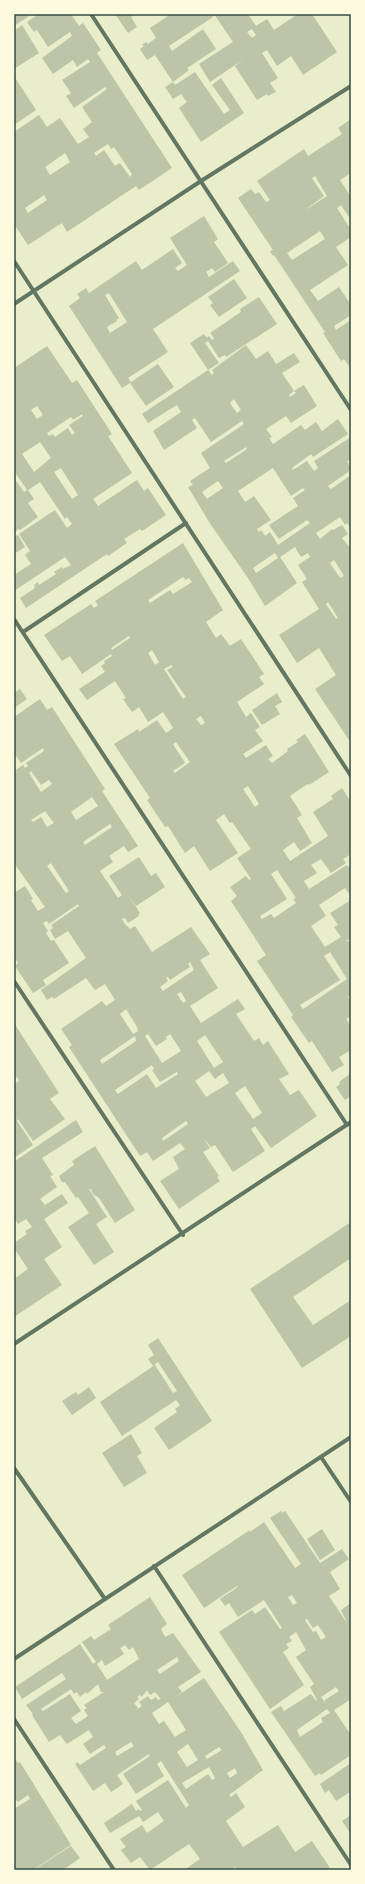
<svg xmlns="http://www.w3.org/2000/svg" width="365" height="1884" viewBox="0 0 365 1884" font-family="'Archivo Narrow',sans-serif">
	<rect width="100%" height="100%" fill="#e9edc9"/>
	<g fill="#bcc5a7" fill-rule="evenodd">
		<polygon points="14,14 32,14 14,26"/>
		<path d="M39 14H71L79 26 83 23 101 50 97 53 172 168 139 190 136 186 67 232 62 223 28 245 14 224V132L39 115 47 127 60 118 78 144 89 137 83 129 92 122 82 107 107 89 105 87 74 108 66 96 71 93 62 80 90 62 88 59 77 67 73 60 53 74 42 58 72 36 70 32 48 47 37 30 34 32 27 22ZM108 144 111 149 114 147 132 174 130 177 120 163 115 166 104 150 96 156 94 153ZM65 153 70 162 50 175 45 167ZM44 195 47 200 28 213 25 208Z"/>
		<polygon points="115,14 135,14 131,17 137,27 128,33"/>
		<polygon points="171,14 211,14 213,17 169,46 172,51 203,29 216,49 187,68 189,70 173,82 155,55 147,60 140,49 144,46 142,45 146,42 148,44 156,38 150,28"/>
		<path d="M214 14H248L256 26 267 19 274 30 298 14H312L337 52 303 75 291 56 277 66 267 50 262 53 278 78 270 83 276 92 268 96 267 94 257 100 235 66 244 59 210 82 199 64 233 42ZM252 29 256 35 252 38 247 32Z"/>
		<polygon points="22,25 39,53 14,69 14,31"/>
		<polygon points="195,72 224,114 230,110 212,85 221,78 244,113 201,142 179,108 187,102 181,94 173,99 165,87 173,82 175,85"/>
		<polygon points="14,76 36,110 14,125"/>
		<path d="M351 119V173L340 180 351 197V215L349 217 341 205 337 208 349 227 351 226V237L336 247 348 265 310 290 318 301 339 287 351 305V315L334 326 336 330 351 320V369L344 359 341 361 323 333 325 332 274 255 273 256 270 251 273 250 238 198 251 189 255 194 259 192 266 202 270 200 257 181 304 149 308 156 342 134 338 128ZM315 176 327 196 304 211 324 196 312 178ZM320 231 325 239 292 260 287 253Z"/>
		<path d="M204 216 218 239 214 242 228 263 215 272 212 268 206 272 209 277 233 261 240 271 153 329 168 352 128 378 131 382 158 364 174 387 146 406 130 383 122 388 69 306 80 298 77 294 86 288 89 293 136 261 142 270 173 249 182 263 175 268 178 271 187 265 170 238ZM109 293 127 322 110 333 107 327 117 321 116 320 119 318 105 295Z"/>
		<polygon points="234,279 247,298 219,317 210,305 213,303 208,297"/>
		<polygon points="259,297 277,324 226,357 225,355 219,358 208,341 205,343 219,363 208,370 190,343 204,334 207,338 209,336 212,340 214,338 210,333 241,312 240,309"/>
		<path d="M246 345 256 359 268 351 276 364 294 353 300 362 282 373 294 391 289 395 290 397 296 393 294 391 304 385 317 406 291 423 286 416 266 429 272 437 269 438 273 444 301 425 305 430 316 422 322 431 338 419 348 434 313 457 311 454 292 468 293 470 307 461 314 471 318 468 314 461 351 437V459L347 461 351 470 328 486 331 489 351 475V529L347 523 345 525 340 517 316 533 320 539 332 529 333 530 342 525 348 534 342 538 351 549V743L315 689 336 675 319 648 297 663 279 635 319 609 302 582 307 579 298 565 310 557 308 553 301 557 295 547 280 557 297 583 265 606 248 578 211 525 188 487 193 485 190 481 210 468 201 453 244 424 242 421 211 442 195 418 192 420 197 428 164 450 153 431 181 412 177 405 148 423 142 414 208 370 212 375 214 373 212 370ZM234 399 241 410 237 413 230 403ZM246 447 247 449 226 463 224 461ZM273 468 291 496 303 488 305 490 293 498 298 506 269 525 279 539 307 520 310 523 278 545 270 532 265 536 261 530 259 532 257 529 271 520 254 496 245 502 238 491ZM218 481 223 488 207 499 202 492ZM275 553 278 558 256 573 253 568ZM334 560 344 576 340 578 330 563ZM328 602 338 618 336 619 326 604Z"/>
		<path d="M47 346 72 383 77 380 112 434 108 436 132 473 93 499 98 506 137 480 144 491 148 488 166 515 142 531 140 529 124 539 127 543 108 556 107 554 26 608 20 598 35 588 34 585 38 582 39 585 56 574 54 572 62 567 63 569 71 565 65 557 14 591V575L31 564 25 555 30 551 19 534 55 510 67 528 72 524 67 517 65 519 40 482 28 490 34 499 28 503 38 517 20 530 19 529 14 532V478L24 492 27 490 14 471V440L16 438H14V372L15 371 14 368ZM37 406 43 415 37 419 31 410ZM82 414 83 416 69 425 75 433 72 435 68 428 55 437 53 434 49 436 47 433 71 417 73 420ZM40 442 51 458 34 472 22 454ZM61 468 78 495 72 499 54 472Z"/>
		<polygon points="18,535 25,547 14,554 14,537"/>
		<path d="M183 543 223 610 206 622 216 638 221 634 230 646 241 639 264 674 259 677 264 684 237 702 246 717 251 713 260 727 255 730 263 741 243 754 246 758 266 745 273 756 268 759 272 763 288 751 287 749 298 742 296 740 305 734 329 772 309 785 308 784 297 791 290 796 302 815 297 818 312 843 300 851 294 842 283 850 290 861 328 836 313 812 333 799 331 796 342 788 351 802V854L343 859 346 863 331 873 321 859 311 865 317 873 304 881 309 889 347 865 348 867 351 865V895H350L345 888 319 905 326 916 311 926 325 947 341 937 334 927 338 925 330 913 351 900V938L345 942 351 940V995L348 997 349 999 351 998V1016L346 1019 351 1026V1050L339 1057 344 1065 332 1072 312 1041 309 1043 291 1017 293 1015 257 961 266 955 231 901 237 896 230 887 246 876 249 880 251 879 237 858 251 849 232 822 230 823 224 814 216 820 238 853 210 871 194 846 185 853 168 826 165 827 147 800 150 798 114 744 138 729 139 732 157 720 166 733 173 728 163 712 148 722 139 707 132 712 123 699 126 698 115 681 87 700 79 689 105 672 101 666 105 663 104 661 112 656 111 654 82 674 70 656 62 661 44 635 91 604 94 608 98 605 95 601ZM183 577 186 580 189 578 192 582 173 594 170 590 150 603 148 600ZM129 636 130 638 112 650 111 648ZM152 650 159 662 155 665 148 653ZM171 665 173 667 167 670 186 697 183 699 164 669ZM201 716 205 723 201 725 196 719ZM176 742 190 762 175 773 173 771 185 763 173 744ZM248 786 259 804 255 807 243 789ZM277 870 296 898 293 899 296 903 274 918 271 914 262 919 260 916 287 899 271 874ZM330 952 347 979 303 1009 300 1005 340 980 324 956Z"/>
		<polygon points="20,689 27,699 14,708 14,693"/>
		<polygon points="277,693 282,702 275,706 280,714 262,725 252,710"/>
		<path d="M40 699 47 710 52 707 105 789 102 791 138 846 128 852 124 846 109 856 113 862 100 871 118 898 122 895 109 876 139 857 151 876 156 873 165 887 136 906 126 892 140 913 138 915 139 916 128 923 125 918 122 919 125 924 130 929 135 926 152 952 191 927 210 954 200 960 218 988 190 1006 201 1023 238 999 245 1009 236 1014 254 1041 259 1038 263 1045 268 1041 289 1074 279 1079 290 1095 299 1090 317 1116 271 1148 255 1126 251 1129 265 1151 233 1172 215 1145 211 1147 204 1139 210 1148 203 1152 219 1176 217 1177 220 1181 179 1209 160 1181 179 1169 173 1157 185 1149 180 1143 153 1161 147 1152 140 1156 69 1047 72 1045 61 1029 102 1001 106 1006 115 1000 105 984 95 990 86 978 54 999 52 997 47 1000 41 990 86 958 68 931 55 939 50 930 53 928 51 925 79 906 78 904 49 924 47 921 43 923 48 931 46 933 51 941 54 940 69 963 43 980 46 985 33 993 15 966 18 963 14 957V893L25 886 33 899 31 900 38 911 45 907 14 863V771L23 765 25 768 28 766 26 763 44 751 43 748 21 763 14 753V717ZM31 771 41 785 49 780 52 784 41 792 29 773ZM92 797 98 806 76 820 71 812ZM45 811 54 823 47 827 41 817 33 822 31 820ZM110 824 112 827 85 845 83 842ZM51 863 69 891 66 893 47 866ZM190 962 194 970 163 991 160 987 168 981 166 978 168 977 170 980 190 967 188 964ZM181 992 186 1001 183 1003 177 994ZM126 1009 137 1027 138 1031 133 1034 120 1014ZM148 1034 156 1046 167 1039 166 1037 170 1034 181 1051 162 1063 145 1036ZM205 1035 223 1062 214 1068 197 1041ZM135 1036 136 1041 102 1064 100 1060ZM152 1065 154 1069 152 1070 160 1082 180 1070 177 1072 178 1074 156 1088 147 1074 118 1094 117 1093 115 1090ZM209 1071 215 1079 223 1073 229 1083 206 1097 195 1081ZM245 1086 262 1113 253 1119 235 1093ZM186 1121 188 1124 163 1141 162 1138Z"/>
		<polygon points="14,1023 59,1093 50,1099 65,1119 33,1141 18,1119 17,1121 33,1145 14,1158 14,1113 16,1111 14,1107 14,1104 16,1103 14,1100 14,1084 19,1081 17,1077 14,1079"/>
		<polygon points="351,1073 351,1096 345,1100 336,1087 340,1084 339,1082"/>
		<polygon points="76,1120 83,1132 42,1158 53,1175 50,1176 57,1187 40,1199 45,1205 62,1194 68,1203 44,1219 62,1247 44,1259 62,1285 14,1317 14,1279 28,1269 14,1248 14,1243 27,1234 25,1231 32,1227 26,1219 18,1224 14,1218 14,1159 15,1161"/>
		<polygon points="95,1146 135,1210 115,1223 99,1198 93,1194 91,1189 89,1189 107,1217 96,1224 114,1252 94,1265 68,1227 89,1213 78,1197 76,1198 65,1182 62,1182 59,1176 74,1165 72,1161"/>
		<polygon points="351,1222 351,1258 293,1297 313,1325 351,1300 351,1336 302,1368 250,1289"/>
		<polygon points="158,1338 212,1421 169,1450 154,1428 177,1412 175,1409 180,1405 176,1400 122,1436 100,1402 155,1365 173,1393 177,1391 158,1362 153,1366 148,1359 154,1355 148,1345"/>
		<polygon points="89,1387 96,1398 72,1415 62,1401 76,1392 78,1395"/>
		<polygon points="131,1434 142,1453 137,1456 147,1473 124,1487 102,1453"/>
		<path d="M281 1511 282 1513 285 1511 320 1563 342 1549 349 1559 330 1572 340 1589 329 1596 347 1623 341 1610 351 1603V1699L334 1710 351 1735V1755L321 1775 320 1773 315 1776 271 1712 281 1706 284 1711 311 1694 316 1701 317 1700 310 1687 314 1684 296 1657 306 1650 296 1632 289 1637 292 1641 286 1644 289 1648 283 1652 304 1685 270 1709 219 1632 252 1610 255 1614 265 1607 280 1629 282 1628 264 1600 238 1617 229 1603 225 1606 220 1599 238 1587 237 1586 204 1608 182 1575 250 1530V1532L264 1522 295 1568 301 1564 270 1518ZM292 1595 297 1603 293 1605 288 1597ZM307 1619 313 1628 318 1625 326 1637 321 1640 316 1631 313 1632 305 1620ZM336 1687 339 1691 325 1700V1702L321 1697ZM327 1709 330 1713 321 1718 323 1722 300 1737 297 1730Z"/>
		<polygon points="322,1529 335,1550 320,1560 307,1539"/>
		<path d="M150 1597 167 1624 161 1629 165 1637 173 1633 201 1672 178 1687 182 1692 171 1700 204 1678 241 1732 263 1770 229 1795 231 1797 236 1793 245 1807 226 1821 243 1847 278 1825 295 1852 312 1841 330 1868 329 1869 237 1870 235 1867 232 1870H184L200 1859 189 1844 150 1870 140 1857 131 1863 121 1850 126 1847 120 1839 142 1825 147 1833 164 1821 158 1812 143 1822 139 1816 110 1833 104 1823 132 1804 136 1811 139 1809 140 1811 142 1810 136 1801 168 1780 186 1808 189 1805 161 1761 157 1764 164 1776 136 1794 123 1774 147 1758 150 1755 149 1754 117 1775 123 1784 111 1792 105 1783 93 1791 75 1764 78 1762 80 1765 106 1748 104 1745 90 1754 83 1744 93 1737 89 1730 67 1744 60 1735 49 1742 32 1715 33 1714 26 1705 66 1679 62 1673 22 1699 15 1687 80 1644 93 1664 96 1662 82 1642 91 1636 94 1640 111 1629 108 1625ZM125 1645 129 1650 133 1647 139 1659 107 1680 97 1664 102 1660 105 1666 124 1654 120 1648ZM177 1657 179 1661 160 1674 157 1670ZM98 1684 101 1692H104L84 1705 87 1708 84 1710 88 1716 76 1724 71 1718 81 1711 70 1694 43 1711 41 1709 71 1689 74 1694 77 1692 80 1697 86 1692 87 1694ZM147 1690 150 1695 155 1692 161 1699 158 1700 156 1697 151 1700 148 1696 139 1702 142 1706 135 1711 138 1708 134 1703 139 1699 137 1697 140 1695 142 1697ZM168 1702 186 1730 175 1737 164 1721 159 1724 152 1713ZM131 1742 134 1746 117 1756 115 1752ZM188 1744 198 1760 187 1767 177 1752ZM219 1747 222 1750 207 1759 205 1756ZM209 1767 215 1778 212 1780 208 1774 186 1789 182 1783ZM235 1768 237 1773 230 1778 227 1773Z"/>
		<polygon points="14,1757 18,1763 20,1762 71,1845 33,1870 14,1870 14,1809 30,1799 28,1795 18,1802 16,1800 14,1801"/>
		<polygon points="351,1763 351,1794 350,1792 336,1801 329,1790 325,1793 320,1784"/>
		<polygon points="351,1815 351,1834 342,1821"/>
		<polygon points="71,1846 80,1858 63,1870 34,1870"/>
	</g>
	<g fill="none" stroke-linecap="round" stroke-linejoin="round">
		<g stroke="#617663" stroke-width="4">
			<polyline points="91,14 351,410"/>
			<polyline points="14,261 351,776"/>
			<polyline points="14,304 201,181 351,86"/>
			<polyline points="14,619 347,1125"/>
			<polyline points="23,632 186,523"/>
			<polyline points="14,981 183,1235"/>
			<polyline points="14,1344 351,1122"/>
			<polyline points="321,1457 351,1502"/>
			<polyline points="14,1468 105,1599"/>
			<polyline points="154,1566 351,1865"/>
			<polyline points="14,1659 351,1437"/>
			<polyline points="14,1719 114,1870"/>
		</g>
	</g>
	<rect width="365" height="1884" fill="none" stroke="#fefae0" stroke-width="30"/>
	<rect x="15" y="15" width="335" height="1854" fill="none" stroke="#344e41" stroke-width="1.5"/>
</svg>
